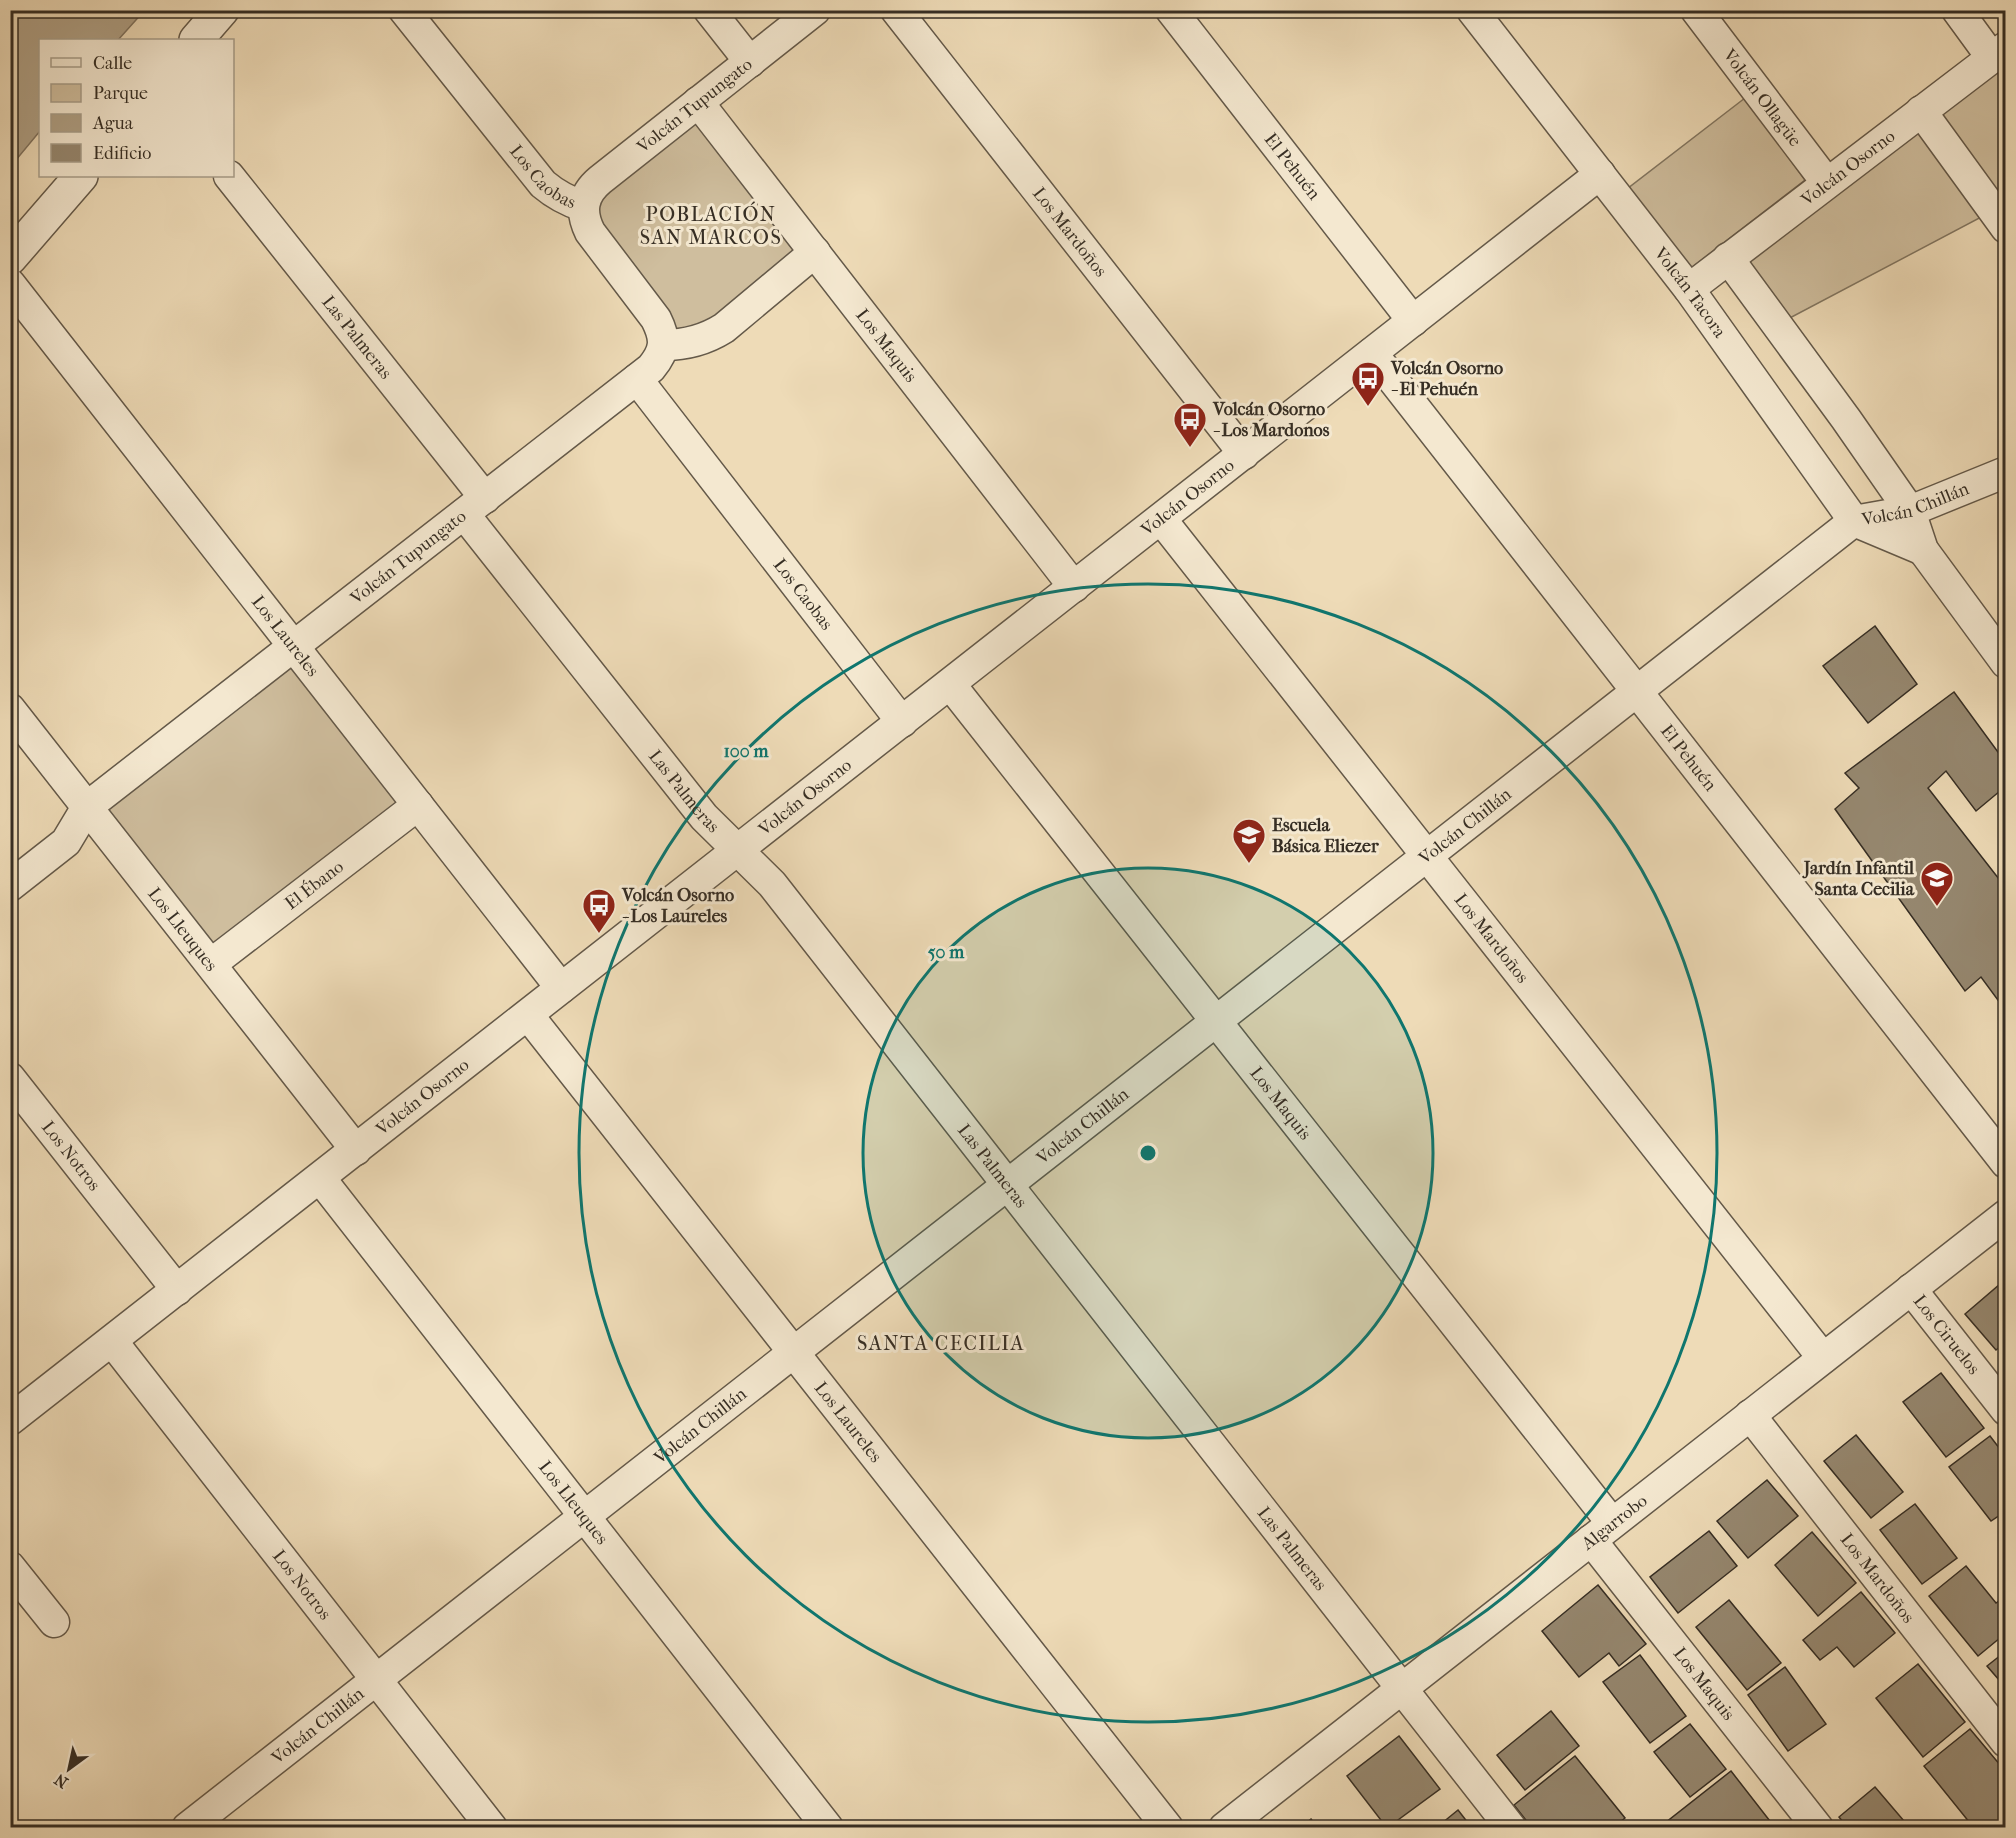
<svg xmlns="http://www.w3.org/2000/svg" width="2016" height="1838" viewBox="0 0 2016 1838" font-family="'IM FELL French Canon',serif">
	<rect width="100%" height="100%" fill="#eedbb7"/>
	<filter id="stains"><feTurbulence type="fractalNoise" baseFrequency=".00333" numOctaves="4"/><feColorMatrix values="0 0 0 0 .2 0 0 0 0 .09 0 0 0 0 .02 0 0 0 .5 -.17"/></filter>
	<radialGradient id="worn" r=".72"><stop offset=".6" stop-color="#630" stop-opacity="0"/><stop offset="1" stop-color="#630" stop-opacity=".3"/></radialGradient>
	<g fill="#cfbe9e" stroke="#827661" stroke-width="1.5">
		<polygon points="2005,63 2005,215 1932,114"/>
		<polygon points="1745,98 1805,180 1690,269 1627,189"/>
		<polygon points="698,107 810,252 682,340 593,229 589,198"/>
		<polygon points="1921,120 1987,214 1786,320 1738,259"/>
		<polygon points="293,652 413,805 212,959 92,808"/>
	</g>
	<polygon fill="#afa085" stroke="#7f725e" stroke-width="1.5" points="11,10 144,11 118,40 40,40 40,131 11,166"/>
	<g fill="#968870" stroke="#362e24" stroke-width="1.5">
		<polygon points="1875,626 1917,684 1868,723 1823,666"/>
		<polygon points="1954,692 2006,763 2006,786 1976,811 1946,771 1928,788 2006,888 2006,1011 1981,977 1965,991 1835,809 1859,788 1845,773"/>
		<polygon points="2006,1279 2006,1342 1996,1350 1965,1314"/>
		<polygon points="2006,1371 2006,1385 1999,1377"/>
		<polygon points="1941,1373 1984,1428 1946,1457 1903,1402"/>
		<polygon points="1856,1435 1903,1492 1871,1518 1824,1461"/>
		<polygon points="1990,1436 2006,1457 2006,1511 1991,1521 1949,1467"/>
		<polygon points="1767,1480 1798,1516 1748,1558 1717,1521"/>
		<polygon points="1915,1504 1957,1558 1922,1584 1880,1530"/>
		<polygon points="2006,1528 2006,1540 1999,1533"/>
		<polygon points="1709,1531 1737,1566 1678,1613 1650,1577"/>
		<polygon points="1812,1532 1856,1583 1818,1616 1775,1565"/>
		<polygon points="1966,1566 1996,1603 2006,1596 2006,1633 1978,1656 1929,1596"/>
		<polygon points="1598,1585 1646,1644 1619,1666 1609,1653 1579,1677 1542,1631"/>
		<polygon points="1861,1592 1895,1633 1854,1667 1837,1647 1820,1660 1803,1640"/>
		<polygon points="1729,1600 1781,1663 1747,1690 1696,1627"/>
		<polygon points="2006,1651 2006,1688 1987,1666"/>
		<polygon points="1640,1655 1686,1716 1650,1743 1603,1682"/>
		<polygon points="1918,1664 1965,1722 1923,1757 1876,1698"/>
		<polygon points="1785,1667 1826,1724 1788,1751 1748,1695"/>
		<polygon points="1551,1711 1579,1746 1525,1790 1497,1755"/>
		<polygon points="1690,1724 1726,1769 1690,1797 1654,1752"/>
		<polygon points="1970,1729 2006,1772 2006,1814 1989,1828 1974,1828 1924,1766"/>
		<polygon points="1399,1736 1440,1789 1387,1828 1347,1776"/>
		<polygon points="1575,1756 1625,1818 1613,1828 1532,1828 1514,1805"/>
		<polygon points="1731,1771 1773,1825 1770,1828 1668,1828 1665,1823"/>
		<polygon points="1875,1787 1910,1828 1848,1828 1839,1817"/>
		<polygon points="1458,1810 1472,1828 1436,1828"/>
		<polygon points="1311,1819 1318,1828 1300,1828"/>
	</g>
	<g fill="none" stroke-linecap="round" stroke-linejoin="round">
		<defs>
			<g id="minor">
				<path id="s1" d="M404 10 543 184C556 195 567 201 583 206"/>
				<polyline points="709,10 750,62"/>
				<path id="s2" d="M896 10 1244 454"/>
				<path id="s3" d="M1171 10 1413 321"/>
				<path id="s4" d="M1472 10 1689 289 1854 521 1923 550"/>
				<path id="s5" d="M1696 10 1827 183"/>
				<polyline points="1957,10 1992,58"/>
				<path id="s6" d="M698 102 1074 587"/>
				<polyline points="1921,111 2006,228"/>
				<path id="s7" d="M229 176 485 498"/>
				<polyline points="1728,258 1846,419 1910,511 1923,550 2006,663"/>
				<path id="s8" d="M10 284 561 988"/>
				<path id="s9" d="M1689 289 2006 47"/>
				<path d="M664 345C687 345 705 340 724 328L815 252"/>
				<path id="s10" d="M1372 353 2006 1163"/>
				<path id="s11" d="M637 379 902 722"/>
				<path id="s12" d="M464 514 704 817 772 884 1511 1828"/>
				<path id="s13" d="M1161 519 1823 1358"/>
				<path id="s14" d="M950 684 1612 1523"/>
				<path id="s15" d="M10 709 356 1150"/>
				<path id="s16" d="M10 886 66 842 87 807 651 368C666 350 666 339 656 319L590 232C580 212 582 195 600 180L815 10"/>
				<path id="s17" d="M211 964 418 805"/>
				<path id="s18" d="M528 1015 1168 1828"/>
				<path id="s19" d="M10 1078 177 1290"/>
				<path id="s20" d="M320 1178 828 1828"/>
				<path id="s21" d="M1911 1289 2006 1410"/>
				<path id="s22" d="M112 1341 492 1828"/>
				<path id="s23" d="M1750 1415 2006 1742"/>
				<path id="s24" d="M10 1420 1600 174"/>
				<path id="s25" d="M1591 1540 1818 1828"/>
				<polyline points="10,1567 54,1622"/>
				<path id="s26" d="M187 1828 1840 532 1854 521 1910 511 2006 472"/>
				<path id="s27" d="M1224 1828 2006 1215"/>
			</g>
			<g id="tertiary">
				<polyline points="196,40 222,10"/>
				<polyline points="10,258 81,176"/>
			</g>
		</defs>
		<use href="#minor" stroke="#645949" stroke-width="33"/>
		<use href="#tertiary" stroke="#645949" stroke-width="36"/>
		<use href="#minor" stroke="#f4e8d0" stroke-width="30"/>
		<use href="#tertiary" stroke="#f4e8d0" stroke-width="33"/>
	</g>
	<circle cx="1148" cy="1153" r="285" fill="#0f766e" fill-opacity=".12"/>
	<g fill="none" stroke="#0f766e" stroke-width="3">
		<circle cx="1148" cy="1153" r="285"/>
		<circle cx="1148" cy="1153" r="569"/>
	</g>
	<defs>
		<symbol id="bus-pin" viewBox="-11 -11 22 30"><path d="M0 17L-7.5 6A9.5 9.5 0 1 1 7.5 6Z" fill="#8f2418" stroke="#f4e8d0"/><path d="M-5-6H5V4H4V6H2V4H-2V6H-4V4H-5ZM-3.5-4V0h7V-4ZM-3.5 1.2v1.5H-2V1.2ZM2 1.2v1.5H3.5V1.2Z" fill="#fff"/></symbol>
		<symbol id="school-pin" viewBox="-11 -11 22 30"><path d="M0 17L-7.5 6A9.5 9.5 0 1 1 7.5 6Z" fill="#8f2418" stroke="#f4e8d0"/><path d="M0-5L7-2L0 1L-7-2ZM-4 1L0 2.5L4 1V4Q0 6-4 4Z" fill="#fff"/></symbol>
	</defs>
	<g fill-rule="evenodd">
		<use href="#bus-pin" x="1349" y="359" width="38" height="52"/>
		<use href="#bus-pin" x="1171" y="400" width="38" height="52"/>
		<use href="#school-pin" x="1230" y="816" width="38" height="52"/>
		<use href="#school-pin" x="1918" y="859" width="38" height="52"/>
		<use href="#bus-pin" x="580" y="886" width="38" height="52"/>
	</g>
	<g text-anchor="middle" stroke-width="6" stroke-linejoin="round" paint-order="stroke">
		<g font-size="18" fill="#362e24" stroke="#f4e8d0">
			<text dy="6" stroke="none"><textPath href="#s5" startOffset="110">Volcán Ollagüe</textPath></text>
			<text dy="6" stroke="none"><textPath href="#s16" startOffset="1168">Volcán Tupungato</textPath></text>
			<text dy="6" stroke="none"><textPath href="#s3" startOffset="198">El Pehuén</textPath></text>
			<text dy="6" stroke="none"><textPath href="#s9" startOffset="200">Volcán Osorno</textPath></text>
			<text dy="6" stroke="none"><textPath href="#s1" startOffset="218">Los Caobas</textPath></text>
			<text dy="6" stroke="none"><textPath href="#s2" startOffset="282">Los Mardoños</textPath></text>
			<text dy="6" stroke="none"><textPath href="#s4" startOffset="357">Volcán Tacora</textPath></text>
			<text dy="6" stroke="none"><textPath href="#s7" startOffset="206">Las Palmeras</textPath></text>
			<text dy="6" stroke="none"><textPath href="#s6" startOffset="308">Los Maquis</textPath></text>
			<text dy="6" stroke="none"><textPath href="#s24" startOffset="1496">Volcán Osorno</textPath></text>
			<text dy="6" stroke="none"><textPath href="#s26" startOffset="2182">Volcán Chillán</textPath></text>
			<text dy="6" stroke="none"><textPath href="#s16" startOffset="519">Volcán Tupungato</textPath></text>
			<text dy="6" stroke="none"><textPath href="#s11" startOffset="272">Los Caobas</textPath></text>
			<text dy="6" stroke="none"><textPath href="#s8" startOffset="447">Los Laureles</textPath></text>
			<text dy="6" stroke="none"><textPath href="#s10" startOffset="514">El Pehuén</textPath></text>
			<text dy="6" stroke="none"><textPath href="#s12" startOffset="354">Las Palmeras</textPath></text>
			<text dy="6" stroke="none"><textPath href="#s24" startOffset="1010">Volcán Osorno</textPath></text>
			<text dy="6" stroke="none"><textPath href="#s26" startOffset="1624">Volcán Chillán</textPath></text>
			<text dy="6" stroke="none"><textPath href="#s17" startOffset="130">El Ébano</textPath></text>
			<text dy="6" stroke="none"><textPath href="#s15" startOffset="280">Los Lleuques</textPath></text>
			<text dy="6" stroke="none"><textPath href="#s13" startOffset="534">Los Mardoños</textPath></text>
			<text dy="6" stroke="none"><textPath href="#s24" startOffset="524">Volcán Osorno</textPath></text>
			<text dy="6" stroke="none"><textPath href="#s14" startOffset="534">Los Maquis</textPath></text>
			<text dy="6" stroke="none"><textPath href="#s26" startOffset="1138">Volcán Chillán</textPath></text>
			<text dy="6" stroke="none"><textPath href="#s19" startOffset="99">Los Notros</textPath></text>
			<text dy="6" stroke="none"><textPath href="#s12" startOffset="840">Las Palmeras</textPath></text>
			<text dy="6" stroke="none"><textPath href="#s21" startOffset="58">Los Ciruelos</textPath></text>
			<text dy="6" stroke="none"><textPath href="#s18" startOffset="518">Los Laureles</textPath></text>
			<text dy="6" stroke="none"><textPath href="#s26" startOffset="652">Volcán Chillán</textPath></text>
			<text dy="6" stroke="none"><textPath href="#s20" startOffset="412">Los Lleuques</textPath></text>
			<text dy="6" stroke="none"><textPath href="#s27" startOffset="496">Algarrobo</textPath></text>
			<text dy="6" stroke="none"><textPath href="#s12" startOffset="1326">Las Palmeras</textPath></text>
			<text dy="6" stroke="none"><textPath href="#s23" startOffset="207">Los Mardoños</textPath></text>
			<text dy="6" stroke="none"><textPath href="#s22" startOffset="309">Los Notros</textPath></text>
			<text dy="6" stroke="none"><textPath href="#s25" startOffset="183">Los Maquis</textPath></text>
			<text dy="6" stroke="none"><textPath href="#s26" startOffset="166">Volcán Chillán</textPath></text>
		</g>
		<g font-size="18" font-weight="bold" fill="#362e24" stroke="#f4e8d0" text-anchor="start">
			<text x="1391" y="374">Volcán Osorno<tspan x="1391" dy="21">- El Pehuén</tspan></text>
			<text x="1213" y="415">Volcán Osorno<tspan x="1213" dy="21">- Los Mardonos</tspan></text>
			<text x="1272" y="831">Escuela<tspan x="1272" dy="21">Básica Eliezer</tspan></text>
			<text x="1914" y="874" text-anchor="end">Jardín Infantil<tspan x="1914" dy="21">Santa Cecilia</tspan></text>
			<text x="622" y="901">Volcán Osorno<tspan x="622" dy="21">- Los Laureles</tspan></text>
		</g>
		<g font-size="20" letter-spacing="1.5" fill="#362e24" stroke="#f4e8d0">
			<text x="711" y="221">POBLACIÓN<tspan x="711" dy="23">SAN MARCOS</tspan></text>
			<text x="941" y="1350">SANTA CECILIA</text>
		</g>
	</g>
	<circle cx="1148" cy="1153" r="9" fill="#0f766e" stroke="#f4e8d0" stroke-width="3"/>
	<g font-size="18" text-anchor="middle" font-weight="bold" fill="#0f766e" stroke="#f4e8d0" stroke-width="6" stroke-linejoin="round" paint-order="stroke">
		<text x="746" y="757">100 m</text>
		<text x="946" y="958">50 m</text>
	</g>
	<rect width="2016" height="1838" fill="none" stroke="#eedbb7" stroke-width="36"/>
	<rect x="12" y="12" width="1992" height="1814" fill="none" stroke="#362e24" stroke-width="3"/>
	<rect x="18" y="18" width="1980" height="1802" fill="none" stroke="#362e24" stroke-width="1.5"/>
	<rect x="39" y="39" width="195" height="138" fill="#f4e8d0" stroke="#a89e8b" stroke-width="1.5"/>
	<rect x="51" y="58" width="30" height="9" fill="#f4e8d0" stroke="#a89e8b" stroke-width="1.5"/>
	<text x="93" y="69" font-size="18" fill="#362e24">Calle</text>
	<rect x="51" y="84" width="30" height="18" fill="#cfbe9e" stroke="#a89e8b" stroke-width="1.5"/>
	<text x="93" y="99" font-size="18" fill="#362e24">Parque</text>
	<rect x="51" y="114" width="30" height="18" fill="#afa085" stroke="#a89e8b" stroke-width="1.5"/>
	<text x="93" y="129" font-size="18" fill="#362e24">Agua</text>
	<rect x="51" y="144" width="30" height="18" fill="#968870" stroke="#a89e8b" stroke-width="1.5"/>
	<text x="93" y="159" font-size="18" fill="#362e24">Edificio</text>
	<g transform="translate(69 1769) rotate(213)" stroke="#f4e8d0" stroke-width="4.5" paint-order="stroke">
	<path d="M0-4.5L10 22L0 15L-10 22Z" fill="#362e24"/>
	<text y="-9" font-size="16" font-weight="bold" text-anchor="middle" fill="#362e24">N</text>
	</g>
	<rect width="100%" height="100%" filter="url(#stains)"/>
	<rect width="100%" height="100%" fill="url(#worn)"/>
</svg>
